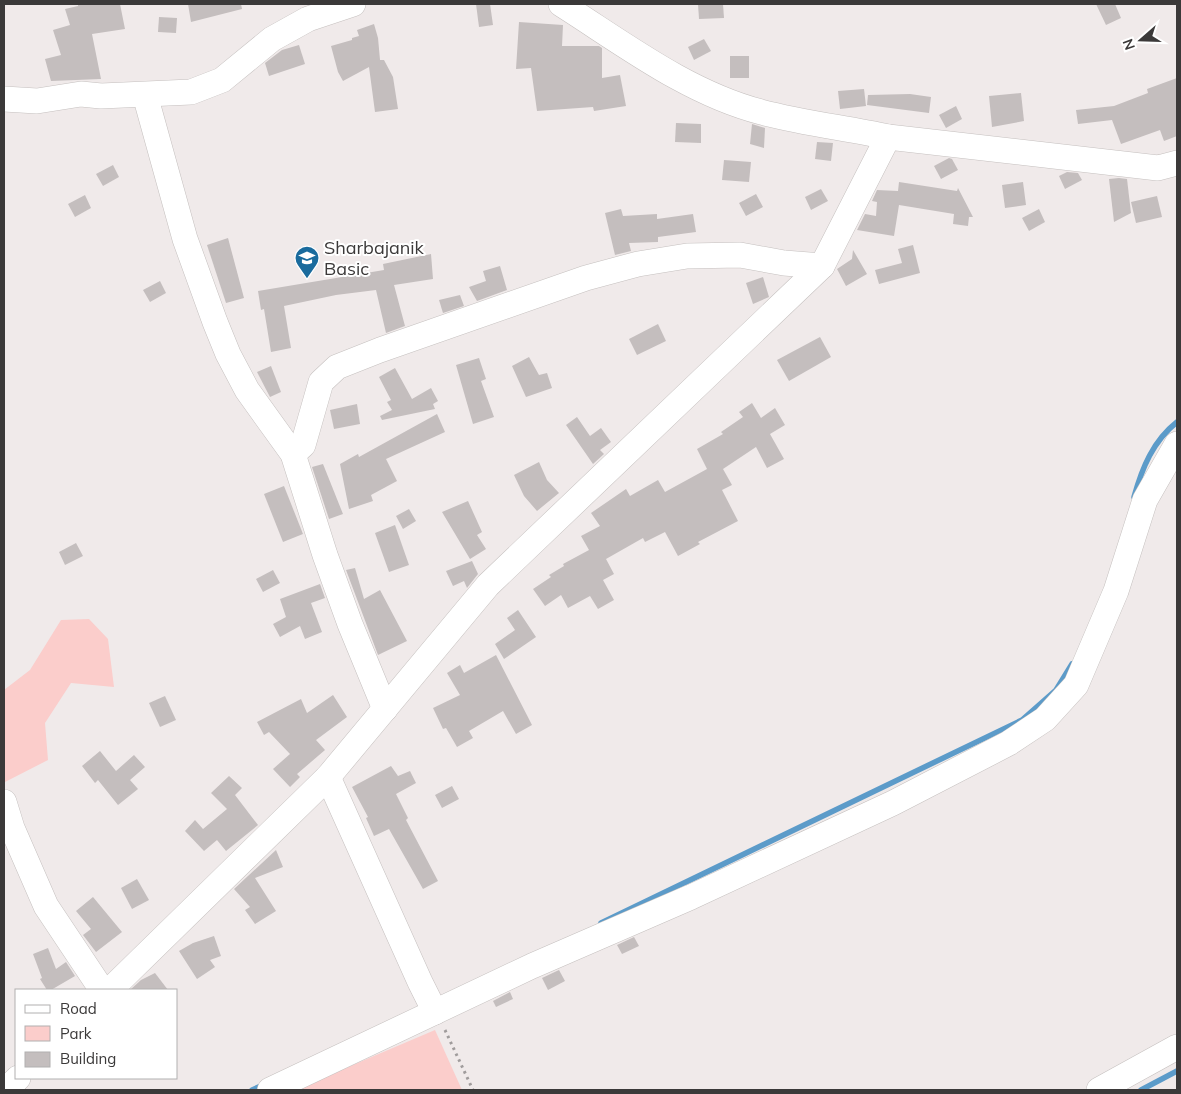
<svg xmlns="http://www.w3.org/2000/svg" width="1181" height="1094" viewBox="0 0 1181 1094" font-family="Mulish,sans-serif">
	<rect width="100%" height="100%" fill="#f0eaea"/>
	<g fill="#fbcdcb">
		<polygon points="89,619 108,639 114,687 71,683 45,723 48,760 5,782 4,690 30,670 61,620"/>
		<polygon points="435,1030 462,1090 294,1090"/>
	</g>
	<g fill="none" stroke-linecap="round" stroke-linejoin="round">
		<g stroke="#5c9bc9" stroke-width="5.5">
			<path d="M1134 497C1142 468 1153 441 1177 422"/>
			<polyline points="601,923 1022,720 1056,690 1072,664"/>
			<polyline points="252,1090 263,1085"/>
			<polyline points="1141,1090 1177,1071"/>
		</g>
	</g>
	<g fill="#c4bebe">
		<polygon points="78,4 120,4 125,29 92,34 101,79 51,81 45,59 61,55 53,30 70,25 65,9 78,6"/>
		<polygon points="188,4 241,4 242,9 191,22"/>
		<polygon points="476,4 490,4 493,25 479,27"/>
		<polygon points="698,4 723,4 724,18 699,19"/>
		<polygon points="1096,4 1115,4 1121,18 1106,25"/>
		<polygon points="159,17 177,18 176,33 158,32"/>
		<polygon points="519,22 563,25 562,46 599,46 602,48 602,78 620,75 626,106 594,111 593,107 537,111 531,68 516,69"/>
		<polygon points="374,24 378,38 380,60 384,60 393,77 398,109 375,112 369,67 343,81 338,72 331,46 352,40 352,38 359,36 357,30"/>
		<polygon points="704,39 711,51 694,60 688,47"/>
		<polygon points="299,45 305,64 269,76 265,63 282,50"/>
		<rect x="730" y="56" width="19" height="22"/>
		<polygon points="1177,78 1177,136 1164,141 1160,130 1121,144 1112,120 1078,124 1076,110 1114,106 1148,93 1147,89"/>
		<polygon points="864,89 866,106 840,109 838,91"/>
		<polygon points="1021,93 1024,121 992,127 989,96"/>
		<polygon points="910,94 931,97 929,113 867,105 868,95"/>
		<polygon points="956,106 962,119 946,128 939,115"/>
		<polygon points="676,123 701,124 701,143 675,142"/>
		<polygon points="752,124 765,128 764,148 750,144"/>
		<polygon points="817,142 833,143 831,161 815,159"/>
		<polygon points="949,158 952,159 958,170 941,179 934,166"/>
		<polygon points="724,160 751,162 749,182 722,180"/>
		<polygon points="113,165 119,177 103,186 96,174"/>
		<polygon points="1067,172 1078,173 1082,180 1065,189 1059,176"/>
		<polygon points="1119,178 1127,179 1131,213 1114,222 1109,179"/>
		<polygon points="899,182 957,191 958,188 973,217 969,217 968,226 953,224 954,214 899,205 894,236 857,230 865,214 876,216 877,202 872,201 877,190 898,191"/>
		<polygon points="1023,182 1026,205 1005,208 1002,185"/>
		<polygon points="821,189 828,201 811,210 805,197"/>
		<polygon points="756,194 763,207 746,216 739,203"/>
		<polygon points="85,195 91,208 75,217 68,204"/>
		<polygon points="1157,196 1162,217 1136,223 1131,202"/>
		<polygon points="621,209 623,216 657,214 657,219 693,214 696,232 658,237 658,242 629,243 631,251 615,255 605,213"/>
		<polygon points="1039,209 1045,222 1029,231 1022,218"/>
		<polygon points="228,238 244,298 226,303 207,245"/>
		<polygon points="913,245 920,273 879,284 875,270 902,263 898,249"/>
		<polygon points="853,250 867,274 846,286 837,269 852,259"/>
		<polygon points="431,254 433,279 394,285 405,326 386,333 376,290 336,295 284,306 291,348 271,352 264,309 261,310 258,291 384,270 383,264"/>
		<polygon points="500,266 507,290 477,301 469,287 486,281 483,271"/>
		<polygon points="763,277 769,297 753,304 746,283"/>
		<polygon points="160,281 166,293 150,302 143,290"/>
		<polygon points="460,295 464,306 443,313 439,300"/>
		<polygon points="658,324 666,341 637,355 629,339"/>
		<polygon points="820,337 831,357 789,381 777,360"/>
		<polygon points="529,357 539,375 547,373 552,388 526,397 512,366"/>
		<polygon points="479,358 486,379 481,381 494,417 473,424 456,365"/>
		<polygon points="271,366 281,392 270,397 257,372"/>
		<polygon points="395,368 412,399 431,388 438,401 433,404 435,409 382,420 380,416 392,410 387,402 391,400 379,377"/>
		<polygon points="752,403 761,418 775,408 785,425 770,434 784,459 767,468 756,447 723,469 732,485 722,490 738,521 698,542 700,544 678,556 665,532 645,542 643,538 606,559 614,574 603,580 614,600 598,609 590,596 568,608 561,595 545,606 533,589 551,577 549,575 564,566 563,564 589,550 581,536 600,526 591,513 626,489 630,496 658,480 665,492 707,469 697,449 723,434 721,432 743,417 739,412"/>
		<polygon points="357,404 360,424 334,429 330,410"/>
		<polygon points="437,414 445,432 386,459 397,481 371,495 373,501 349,509 340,464 358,454 359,457"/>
		<polygon points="577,417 590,436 601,428 611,442 600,450 604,454 593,464 566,425"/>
		<polygon points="539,462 547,480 559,493 537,511 524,496 514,475"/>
		<polygon points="323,464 343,514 329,519 312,467"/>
		<polygon points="284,486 303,534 283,542 264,494"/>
		<polygon points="468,501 482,532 477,535 486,549 470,559 442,512"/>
		<polygon points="409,509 416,521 403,529 396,516"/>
		<polygon points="395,525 409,565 389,572 375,533"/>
		<polygon points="76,543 83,556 65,565 59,552"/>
		<polygon points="472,561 478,574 467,588 464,581 453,586 446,571"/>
		<polygon points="355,568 364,599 380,590 407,641 378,655 346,570"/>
		<polygon points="273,570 280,583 263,592 256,579"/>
		<polygon points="320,584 325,598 311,603 322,632 305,639 300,626 280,637 273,624 286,617 280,599"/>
		<polygon points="518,610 536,637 504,659 495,644 515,630 507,618"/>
		<polygon points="496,655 532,725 516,734 503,711 469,731 473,738 457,747 446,728 443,729 433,708 460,695 447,673 460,665 464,673"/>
		<polygon points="333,695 347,717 316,740 325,750 297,774 300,777 290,787 273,769 290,754 269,732 264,735 257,722 301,699 307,713"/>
		<polygon points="165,696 176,720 160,727 149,703"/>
		<polygon points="100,751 116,771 134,755 145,767 130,780 138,789 118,805 98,780 95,783 82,766"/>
		<polygon points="391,766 398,776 410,771 416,783 396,794 408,818 406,820 438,881 423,889 389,829 374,836 366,818 368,817 352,787"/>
		<polygon points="229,776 242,788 235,795 258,825 226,851 217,840 204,851 185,831 195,820 203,829 227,809 211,793"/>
		<polygon points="452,786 459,799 442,808 435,795"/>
		<polygon points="276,850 283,867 255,878 276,911 255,924 245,910 250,907 234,889"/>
		<polygon points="137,879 149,900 132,909 121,888"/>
		<polygon points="93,897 122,932 96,952 83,935 91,929 76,911"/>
		<polygon points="214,936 221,956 210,960 215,967 197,979 179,951 193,943"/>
		<polygon points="634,937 639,946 622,954 617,945"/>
		<polygon points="48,948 56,969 66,962 75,976 51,990 47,990 40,979 42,978 33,954"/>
		<polygon points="559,970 565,981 548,990 542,978"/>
		<polygon points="155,973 168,990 130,990 141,980"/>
		<polygon points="510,992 513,999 496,1007 493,1001"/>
	</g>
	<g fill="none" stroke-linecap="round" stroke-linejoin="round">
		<defs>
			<g id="minor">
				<path d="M561 4C624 44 688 93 761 112 803 123 846 128 888 137"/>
				<polyline points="145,95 185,239 215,322 228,354 247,390 293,454 325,555 350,624 385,709"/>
				<polyline points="4,99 37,101 81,94 101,96 191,92 222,80 272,39 308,19 353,4"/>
				<polyline points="293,454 303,445 321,382 337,367 380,350 586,278 638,264 687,256 740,255 784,263 822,266"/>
				<polyline points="328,777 420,982 435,1012"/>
				<polyline points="4,802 12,828 46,906 102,990"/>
				<polyline points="110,990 328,777 488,585 822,266 888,137 1158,168 1177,163"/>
				<polyline points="6,1090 18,1078"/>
				<polyline points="270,1090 532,966 691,897 893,803 1009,743 1045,719 1076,685 1116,591 1145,500 1177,444"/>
				<polyline points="1099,1090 1177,1047"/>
			</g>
		</defs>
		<use href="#minor" stroke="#c5c0bf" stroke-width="26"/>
		<polyline stroke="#a09c9c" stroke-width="3" stroke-dasharray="2.5 4" stroke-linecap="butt" points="445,1030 473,1090"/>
		<use href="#minor" stroke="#fff" stroke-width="25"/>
	</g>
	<defs>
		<symbol id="school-pin" viewBox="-11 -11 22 30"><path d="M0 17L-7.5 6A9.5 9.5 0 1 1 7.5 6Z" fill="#1a6b9d" stroke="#fff"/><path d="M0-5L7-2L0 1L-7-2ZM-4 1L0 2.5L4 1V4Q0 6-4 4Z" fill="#fff"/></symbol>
	</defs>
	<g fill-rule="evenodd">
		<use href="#school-pin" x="293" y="244" width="28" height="38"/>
	</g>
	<g text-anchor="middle" stroke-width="4" stroke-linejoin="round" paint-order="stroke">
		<g font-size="18" fill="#3b3939" stroke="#fff" text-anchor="start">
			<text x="324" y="254">Sharbajanik<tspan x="324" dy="21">Basic</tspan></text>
		</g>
	</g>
	<rect width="1181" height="1094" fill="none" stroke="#3b3939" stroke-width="10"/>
	<rect x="15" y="989" width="162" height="90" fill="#ffffff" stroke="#b1b0b0"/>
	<rect x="25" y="1005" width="25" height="8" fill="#ffffff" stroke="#b1b0b0"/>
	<text x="60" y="1014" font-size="15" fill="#3b3939">Road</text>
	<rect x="25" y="1026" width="25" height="15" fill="#fbcdcb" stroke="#b1b0b0"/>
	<text x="60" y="1039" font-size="15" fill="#3b3939">Park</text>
	<rect x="25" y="1052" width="25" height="15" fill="#c4bebe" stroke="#b1b0b0"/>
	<text x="60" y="1064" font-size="15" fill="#3b3939">Building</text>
	<g transform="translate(1141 40) rotate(250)" stroke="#ffffff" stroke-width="4" paint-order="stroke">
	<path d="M0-4L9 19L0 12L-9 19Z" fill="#3b3939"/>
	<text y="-8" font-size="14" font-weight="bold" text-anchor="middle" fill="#3b3939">N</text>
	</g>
</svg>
